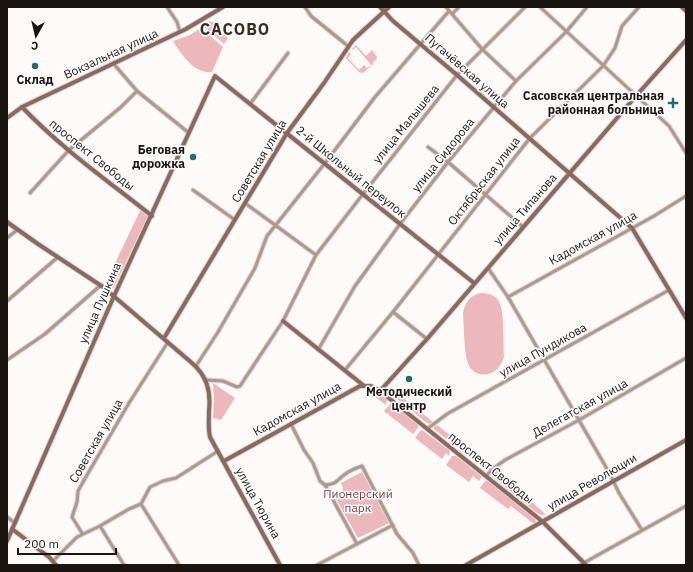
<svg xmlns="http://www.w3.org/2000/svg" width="693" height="572" viewBox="0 0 693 572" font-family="'IBM Plex Sans',sans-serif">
	<rect width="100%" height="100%" fill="#fdfaf8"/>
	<g fill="#ecb8bd">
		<polygon points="211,21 216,25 214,28 218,32 220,31 228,38 224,44 203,26"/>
		<path d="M201 28 223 47 212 72C194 74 181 54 173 41L190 35Z"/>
		<polygon points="356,45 366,56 372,50 377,57 376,60 374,61 373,64 363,73 359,72 346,58 349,52 351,54 348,58 359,70 364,65 367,68 371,65 356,47 353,50 352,49"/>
		<polygon points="140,211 142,211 148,216 113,289 106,284 106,282"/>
		<path d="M480 293C487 293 493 294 498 300 505 308 503 345 504 357 501 366 497 372 488 374 479 376 471 372 468 363 464 353 464 326 463 313 465 302 470 296 480 293Z"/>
		<polygon points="213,383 235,398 221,420 213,418 214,397"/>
		<polygon points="390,387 433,422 430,424 427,423 391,394 389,391"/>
		<path d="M363 388C374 388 380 394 387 400L386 405Z"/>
		<polygon points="390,404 393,404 418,425 418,428 413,434 384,411"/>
		<polygon points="437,425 492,468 490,470 486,470 434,429 434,427"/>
		<polygon points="422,430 450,451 449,456 446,453 442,459 415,438 420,431"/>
		<polygon points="452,456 456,456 481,476 481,478 479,481 473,476 469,482 446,465"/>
		<polygon points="495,470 542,511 546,515 541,515 537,513 492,476 492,473"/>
		<polygon points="362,472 389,523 358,538 335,497 342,492 343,488 341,483"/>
		<polygon points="485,481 488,481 535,518 536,522 534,524 511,506 508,509 480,488"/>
	</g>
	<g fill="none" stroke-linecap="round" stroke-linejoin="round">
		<defs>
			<g id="street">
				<polyline points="167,7 177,22 180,32"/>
				<polyline points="305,7 311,16 348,46"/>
				<polyline points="446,7 482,49 516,81"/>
				<polyline points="540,7 669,126 686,153"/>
				<polyline points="452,14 459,7"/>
				<polyline points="113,63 137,91 189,133"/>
				<polyline points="250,104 288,53"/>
				<polyline points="428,147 448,162 523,227"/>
				<polyline points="193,190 235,220"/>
				<polyline points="30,193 69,150 121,107 137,91"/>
				<polyline points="245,203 316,255"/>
				<polyline points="7,238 17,230"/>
				<polyline points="488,268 508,297 610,474 619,493 642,530"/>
				<polyline points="508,297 654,216 686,196"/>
				<polyline points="7,301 58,257"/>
				<polyline points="393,312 427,339"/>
				<polyline points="318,350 355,286 400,224 448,162 516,81 566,32 587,7"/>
				<polyline points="7,360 45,334 101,285"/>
				<polyline points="196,366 218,332 255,268 267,236 325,163 375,97 449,11"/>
				<polyline points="345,370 393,312 530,138 603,66 615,48 622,26 639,7"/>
				<polyline points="206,380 223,381 237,387 240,386 283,321 316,255 363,194 457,75 525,7"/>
				<polyline points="291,424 304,450 313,463 320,481 325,485 357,544"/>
				<polyline points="427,429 447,414 669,290"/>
				<polyline points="486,476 494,468 505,460 579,420 686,358"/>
				<path d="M325 485C337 484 336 481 344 475 349 471 356 468 362 466L397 534 413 553 419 565"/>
				<polyline points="141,504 179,565"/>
				<polyline points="7,517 15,523"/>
				<polyline points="100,526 124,565"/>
				<polyline points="82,533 72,517 77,502 78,491 87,475 129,403 168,342"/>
				<polyline points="53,561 77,537 100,526 129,509 141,504 150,487 163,481 176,478 218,451"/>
				<polyline points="317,565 393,525"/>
				<polyline points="580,565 686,506"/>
			</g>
			<g id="secondary">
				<polyline points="380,7 393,21 457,75 632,228 686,318"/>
				<polyline points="682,7 686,11"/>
				<path d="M22 107C61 148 108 181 152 216"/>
				<polyline points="7,118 22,107 186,29 223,7"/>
				<path d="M7 222 38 244 103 287 192 363C207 376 211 391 209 411 209 420 208 428 210 437L280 565"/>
				<polyline points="283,321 363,385"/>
				<polyline points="164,338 287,133 324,83 353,40 389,7"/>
				<polyline points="380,391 427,339 636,96 686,40"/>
				<polyline points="224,461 360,386 371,386 380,391 543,522 586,565"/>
				<polyline points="12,529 49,557 56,565"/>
				<polyline points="7,541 114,296 215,76 474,283"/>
				<polyline points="466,565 686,440"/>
			</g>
		</defs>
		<use href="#street" stroke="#d9d5d3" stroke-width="5"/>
		<use href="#secondary" stroke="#d9d5d3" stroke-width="6"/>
		<use href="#street" stroke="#af9891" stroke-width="3"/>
		<use href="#secondary" stroke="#8a6960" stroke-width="4"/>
	</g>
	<g fill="#236d68" stroke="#fff" stroke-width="1.5">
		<circle cx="35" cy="66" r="4"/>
		<path d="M671 97h4v4h4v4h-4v4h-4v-4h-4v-4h4z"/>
		<circle cx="193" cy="157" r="4"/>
		<circle cx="409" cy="379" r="4"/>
	</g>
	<g text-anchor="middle" stroke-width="3" stroke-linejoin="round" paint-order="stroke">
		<g font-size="12" fill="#1a1510" stroke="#fff">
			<text transform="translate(111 54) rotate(-25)" y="4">Вокзальная улица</text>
			<text transform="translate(467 71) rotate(41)" y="4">Пугачёвская улица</text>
			<text transform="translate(406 124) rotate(-51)" y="4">улица Малышева</text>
			<text transform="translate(92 155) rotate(39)" y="4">проспект Свободы</text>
			<text transform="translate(443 155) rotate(-51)" y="4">улица Сидорова</text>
			<text transform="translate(259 161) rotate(-59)" y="4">Советская улица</text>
			<text transform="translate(351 172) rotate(39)" y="4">2-й Школьный переулок</text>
			<text transform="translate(484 181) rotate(-52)" y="4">Октябрьская улица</text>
			<text transform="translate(525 209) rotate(-49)" y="4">улица Типанова</text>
			<text transform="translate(593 238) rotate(-29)" y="4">Кадомская улица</text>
			<text transform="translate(100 303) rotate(-66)" y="4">улица Пушкина</text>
			<text transform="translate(543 350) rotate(-29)" y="4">улица Пундикова</text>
			<text transform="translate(580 408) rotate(-29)" y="4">Делегатская улица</text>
			<text transform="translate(297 409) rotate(-29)" y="4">Кадомская улица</text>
			<text transform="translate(96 441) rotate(-60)" y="4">Советская улица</text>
			<text transform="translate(491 468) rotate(39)" y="4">проспект Свободы</text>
			<text transform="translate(592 482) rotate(-30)" y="4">улица Революции</text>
			<text transform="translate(258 503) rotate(61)" y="4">улица Тюрина</text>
		</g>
		<g font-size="12" font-weight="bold" fill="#1a1510" stroke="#fff">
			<text x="35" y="84">Склад</text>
			<text x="664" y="100" text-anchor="end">Сасовская центральная<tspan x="664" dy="14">районная больница</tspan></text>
			<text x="185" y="154" text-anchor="end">Беговая<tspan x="185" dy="14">дорожка</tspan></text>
			<text x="409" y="396">Методический<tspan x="409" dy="14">центр</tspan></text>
		</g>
		<g font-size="12" fill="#7f3a45" stroke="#fff">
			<text x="358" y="498">Пионерский<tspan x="358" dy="14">парк</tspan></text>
		</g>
		<g font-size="16" font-weight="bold" letter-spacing="1" fill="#392d23" stroke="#fff">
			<text x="235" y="35">САСОВО</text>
		</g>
	</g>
	<rect width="693" height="572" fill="none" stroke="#1a1510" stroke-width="16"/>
	<g transform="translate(36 36) rotate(188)" stroke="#ffffff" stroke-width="3" paint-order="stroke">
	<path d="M0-3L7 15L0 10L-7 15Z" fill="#1a1510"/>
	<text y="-6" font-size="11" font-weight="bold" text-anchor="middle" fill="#1a1510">С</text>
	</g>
	<path d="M18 548v6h98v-6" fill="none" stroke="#1a1510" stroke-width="2"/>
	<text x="24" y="548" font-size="12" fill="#1a1510" stroke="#ffffff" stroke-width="3" paint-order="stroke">200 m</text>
</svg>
